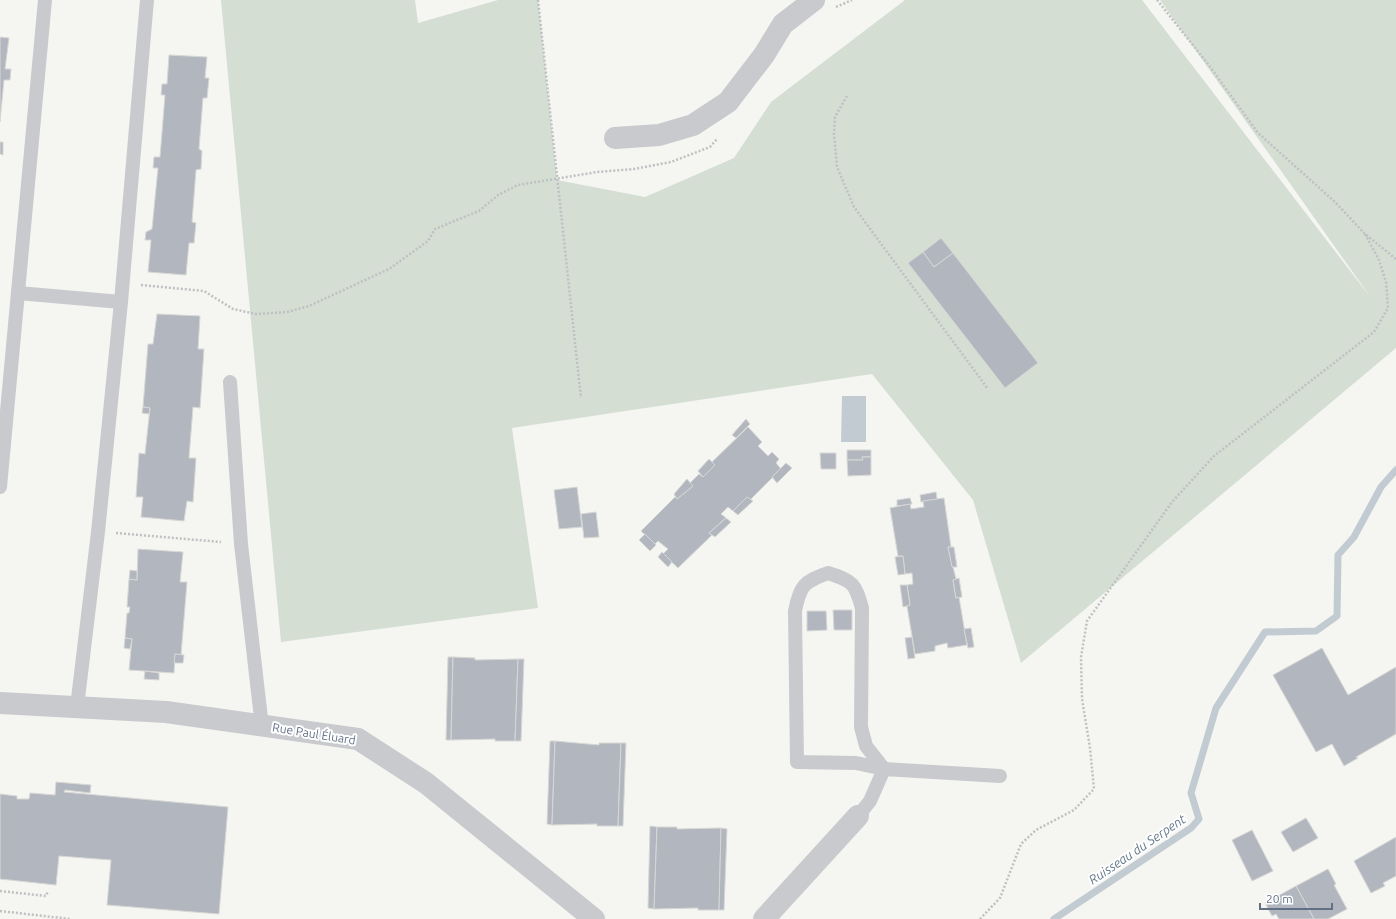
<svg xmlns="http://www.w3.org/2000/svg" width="1396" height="919" viewBox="0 0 1396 919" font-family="Ubuntu,sans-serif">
	<rect width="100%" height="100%" fill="#f5f6f2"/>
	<polygon fill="#d5ded3" points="221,0 415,0 418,23 498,0 538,0 557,180 645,197 734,158 771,102 905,0 1142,0 1371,298 1160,0 1396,0 1396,348 1021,663 973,500 872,374 512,428 538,608 281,642"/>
	<polygon fill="#c3cbd2" points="842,396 866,396 866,442 841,442"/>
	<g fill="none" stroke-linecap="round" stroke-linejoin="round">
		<polyline stroke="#c3cbd2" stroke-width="7" points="1054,919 1191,828 1199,819 1191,793 1216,708 1265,632 1316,631 1337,616 1338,555 1354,537 1381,487 1396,470"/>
	</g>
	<g fill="#b2b7bf" stroke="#d7d7d5">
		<polygon points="0,37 9,38 5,69 11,69 10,80 4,80 0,122"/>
		<polygon points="169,55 207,57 205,78 209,78 207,98 203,98 199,149 202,151 201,169 196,170 192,222 196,223 194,243 189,243 186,275 148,272 151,240 145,240 146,232 152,229 158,168 153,168 154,157 160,157 165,95 161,95 162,84 167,84"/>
		<polygon points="0,142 3,142 3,155 0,154"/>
		<polygon points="941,238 953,253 934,267 923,252"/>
		<polygon points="923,252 934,267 953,253 1038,363 1005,388 908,263"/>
		<polygon points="157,314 200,316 198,349 204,349 200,408 193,407 189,458 196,458 193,502 187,501 184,521 141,517 143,497 136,497 139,453 145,454 150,408 143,407 148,344 153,344"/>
		<polygon points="143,407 150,408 149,414 142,413"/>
		<polygon points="746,419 750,424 736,438 732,435"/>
		<polygon points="748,427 762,442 758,446 768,456 772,452 779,459 776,463 781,469 750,500 747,497 733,511 728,507 721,514 726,518 709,533 712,535 678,568 663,554 668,549 658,541 655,544 641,531 675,497 677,499 693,486 690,483 699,474 703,477 715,465 712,462"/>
		<polygon points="847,450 871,450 871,457 862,457 863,460 847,460"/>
		<polygon points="820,453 836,453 836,469 821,469"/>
		<polygon points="862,457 871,457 871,475 848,476 847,460 863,460"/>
		<polygon points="709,459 715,465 703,477 698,471"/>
		<polygon points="786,463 792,468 777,483 772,477"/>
		<polygon points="687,479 693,486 677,499 674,494"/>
		<polygon points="577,487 582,527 559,529 554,490"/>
		<polygon points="936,492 937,499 921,502 920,495"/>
		<polygon points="747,497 753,501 738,515 733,511"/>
		<polygon points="910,498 912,504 897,506 897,500"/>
		<polygon points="944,498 951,547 948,547 956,579 953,580 956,598 959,597 967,645 948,648 947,643 935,646 935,651 915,654 907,606 910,605 907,585 913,584 912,573 905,574 903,556 898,556 890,508 910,504 911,509 924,507 923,501"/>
		<polygon points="596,512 599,537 584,538 581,514"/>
		<polygon points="726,518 731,522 715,537 709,533"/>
		<polygon points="645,534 656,545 650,551 639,540"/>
		<polygon points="948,547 954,547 957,567 952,567"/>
		<polygon points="138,549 183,552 180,582 187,582 181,655 175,654 174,673 129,670 132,639 125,638 127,613 129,613 130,607 127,607 129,579 137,580"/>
		<polygon points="662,552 672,562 668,567 658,557"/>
		<polygon points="903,556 905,574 898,575 895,557"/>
		<polygon points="130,570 137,571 137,580 129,579"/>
		<polygon points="959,578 962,597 956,598 953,580"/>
		<polygon points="900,585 907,585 910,605 903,607"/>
		<polygon points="833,610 852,610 852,630 834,630"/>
		<polygon points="807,611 826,611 827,630 807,631"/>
		<polygon points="971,628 974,647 968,648 964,629"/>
		<polygon points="912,637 915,658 908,659 905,638"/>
		<polygon points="125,638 132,639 130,649 124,648"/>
		<polygon points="1322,648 1348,695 1396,667 1396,734 1356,757 1358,758 1344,766 1332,744 1316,752 1273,675"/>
		<polygon points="175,654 184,655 183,663 174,663"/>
		<polygon points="448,657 453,657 451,740 446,740"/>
		<polygon points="453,657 475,658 475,660 518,659 515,741 495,741 495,739 451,740"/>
		<polygon points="518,659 524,659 521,741 515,741"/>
		<polygon points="145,671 159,673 159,680 144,679"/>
		<polygon points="550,741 555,741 552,825 547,824"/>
		<polygon points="555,741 599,745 599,743 621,743 618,826 597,826 597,824 552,825"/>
		<polygon points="621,743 626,743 623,826 618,826"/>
		<polygon points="56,782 91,785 90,793 65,790 64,792 228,807 219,914 107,905 111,860 59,856 56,885 0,879 0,794 17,796 17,799 29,799 30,793 55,795"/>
		<polygon points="1306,818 1318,838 1293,852 1281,832"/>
		<polygon points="650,826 657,827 654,909 648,908"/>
		<polygon points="657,827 677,827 677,829 721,828 719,910 698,910 698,908 654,909"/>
		<polygon points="721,828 727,829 724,910 719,910"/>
		<polygon points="1252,830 1273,871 1252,881 1232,840"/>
		<polygon points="1396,837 1396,876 1383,883 1385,886 1371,893 1354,861"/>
		<polygon points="1328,869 1336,884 1334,885 1347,909 1328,919 1314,919 1296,886"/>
		<polygon points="1296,886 1314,919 1279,919 1276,914 1272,916 1265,903"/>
	</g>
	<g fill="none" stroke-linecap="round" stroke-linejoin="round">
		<g stroke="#bec0c3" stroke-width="2.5" stroke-dasharray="2 2" stroke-linecap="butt">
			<polyline points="538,0 581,398"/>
			<polyline points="1157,0 1208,64 1258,133 1335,202 1365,234 1396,259"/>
			<polyline points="836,7 852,0"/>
			<polyline points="847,96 835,117 834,134 837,167 854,207 988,389"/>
			<polyline points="141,285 204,291 233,309 256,314 287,312 309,306 389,269 428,241 435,229 479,211 498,195 518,185 597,172 634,169 671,162 710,147 717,139"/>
			<polyline points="116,533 221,542"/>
			<polyline points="0,891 46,896 48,891"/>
			<polyline points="0,911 70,919"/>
			<polyline points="980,919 1000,898 1021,844 1036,830 1074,810 1094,789 1090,748 1082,699 1081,657 1087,621 1172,502 1214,456 1374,332 1388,308 1386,282 1379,260 1365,234"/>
		</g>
		<g stroke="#c8cace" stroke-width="14">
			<polyline points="18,293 121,302"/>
			<polyline points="230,382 241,544 262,727"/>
			<polyline points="0,487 45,0"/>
			<path d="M828 573C853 581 855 583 862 608L861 727 866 746 884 769 856 763 797 762 795 611C800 585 804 582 828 573Z"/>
			<polyline points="77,707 98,532 121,302 147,0"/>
			<polyline points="858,816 870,801 884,769 1000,776"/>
		</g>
		<g stroke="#c8cace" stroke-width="22">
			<polyline points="615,138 659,135 693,125 728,102 764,55 783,24 814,0"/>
			<polyline points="0,703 166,712 358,739 426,783 594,919"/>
			<polyline points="764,919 858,816"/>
		</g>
	</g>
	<g text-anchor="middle" stroke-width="4" stroke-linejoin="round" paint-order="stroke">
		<g font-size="12" fill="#627086" stroke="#fff">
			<text transform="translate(314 734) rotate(9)" y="4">Rue Paul Éluard</text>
		</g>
		<g font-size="13" font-style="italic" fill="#63798a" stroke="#fff">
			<text transform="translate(1137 849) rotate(-34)" y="5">Ruisseau du Serpent</text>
		</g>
	</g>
	<path d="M1260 903v6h72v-6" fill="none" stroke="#627086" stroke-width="2"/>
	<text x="1266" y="903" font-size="12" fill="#627086" stroke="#ffffff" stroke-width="3" paint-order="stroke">20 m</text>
</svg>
